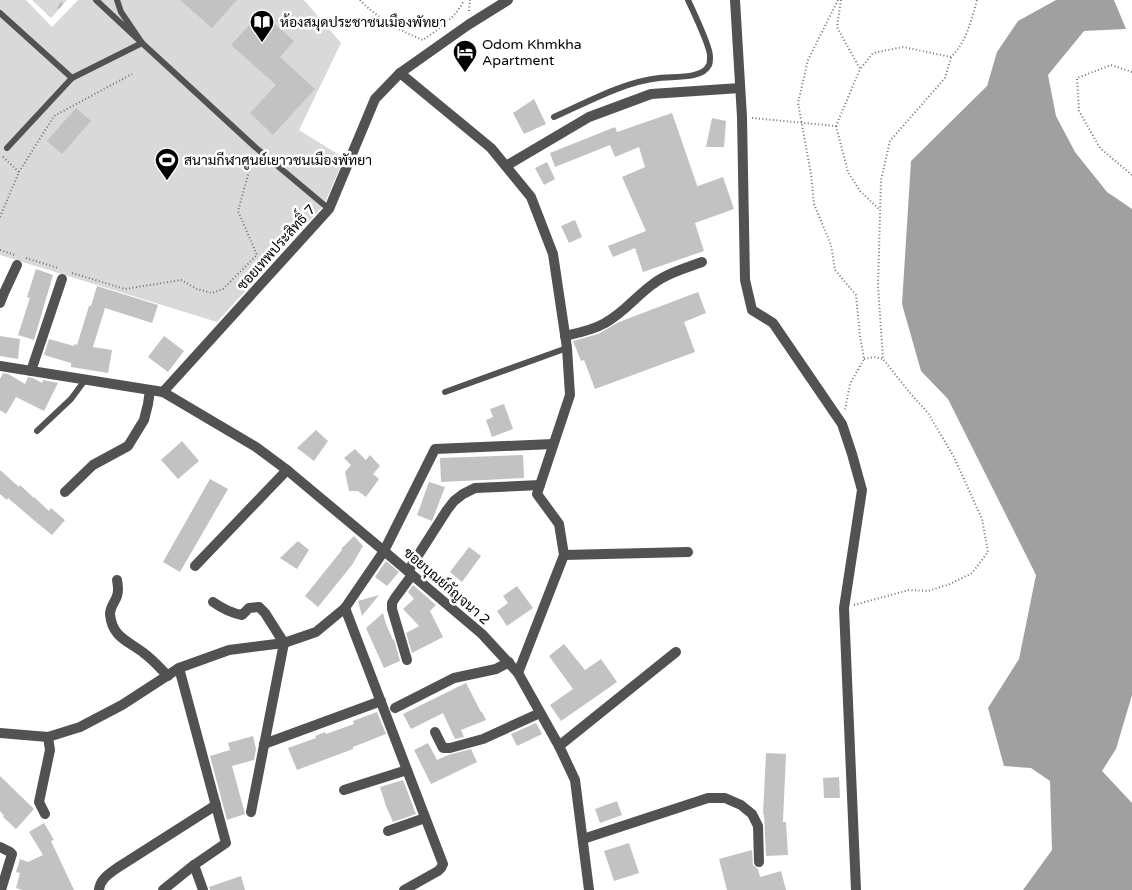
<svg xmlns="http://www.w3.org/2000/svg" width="1132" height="890" viewBox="0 0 1132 890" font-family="'Varela Round',Sarabun,sans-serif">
	<defs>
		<pattern id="forest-firs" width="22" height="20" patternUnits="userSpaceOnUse" patternTransform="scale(1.25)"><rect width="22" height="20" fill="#d9d9d9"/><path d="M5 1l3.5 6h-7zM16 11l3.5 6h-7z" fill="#b8b8b8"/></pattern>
	</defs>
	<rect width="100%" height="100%" fill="#fff"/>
	<polygon fill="url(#forest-firs)" points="32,0 67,0 51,18"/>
	<polygon fill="#d9d9d9" points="0,0 26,0 52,27 78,0 304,0 341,43 299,130 344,158 324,205 217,322 0,255"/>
	<polygon fill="#a0a0a0" points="1056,0 1114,0 1126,29 1084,31 1048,75 1056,116 1075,152 1107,192 1132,209 1132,695 1116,749 1102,771 1132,803 1132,890 1023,890 1052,850 1050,781 1031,768 1004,766 988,708 1019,659 1036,575 948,399 921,371 902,304 911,161 987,86 997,52 1018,21"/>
	<g fill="#c2c2c2">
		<polygon points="180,0 237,0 212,28"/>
		<polygon points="261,12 294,41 280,57 315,89 273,135 250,113 276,85 231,45"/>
		<polygon points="534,99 546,124 524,134 513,113"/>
		<polygon points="76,108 91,121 62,154 47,141"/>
		<polygon points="672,113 698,188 698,186 723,177 734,209 695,223 704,251 643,272 635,248 613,257 608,246 646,231 622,177 645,167 639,147 615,157 610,145 555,167 550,153 615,127 617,132"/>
		<polygon points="712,118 726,121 724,147 706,147"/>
		<polygon points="547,162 555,179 544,185 535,168"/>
		<polygon points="575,220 582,237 569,243 561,226"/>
		<polygon points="36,269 53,275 34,340 18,335 30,298 27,297"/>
		<polygon points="97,286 158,305 152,323 105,308 93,347 112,350 108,373 71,367 71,363 44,355 49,339 74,346 74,344 77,345 89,306 91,306"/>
		<polygon points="698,292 706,313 684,322 695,352 595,389 584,360 581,361 573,341 598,334 619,322"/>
		<polygon points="0,336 20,339 18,359 0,356"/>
		<polygon points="164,336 184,351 168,372 148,357"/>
		<polygon points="3,373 8,374 25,384 28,377 33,378 42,383 43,380 58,383 44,411 16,397 6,414 0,410 0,379"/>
		<polygon points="504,404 513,429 492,437 486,420 493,417 490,409"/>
		<polygon points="316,430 328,441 314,461 297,448"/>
		<polygon points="182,441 199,461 178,479 161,460"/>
		<polygon points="355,449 366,460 370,455 380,466 373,474 379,479 366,497 358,491 349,491 345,472 351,465 344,458"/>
		<polygon points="523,455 524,478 441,482 440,458"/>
		<polygon points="0,470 19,487 20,485 34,498 34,497 49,511 51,508 65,520 52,535 36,522 8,498 7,500 0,494"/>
		<polygon points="210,479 228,489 180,572 163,562"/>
		<polygon points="429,482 445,487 432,521 417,515"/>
		<polygon points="354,536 363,546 352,565 318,607 305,596 342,550 341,549"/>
		<polygon points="298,541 309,550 297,569 280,558"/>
		<polygon points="469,547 481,556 462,582 450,572"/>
		<polygon points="386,561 399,572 387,586 375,577"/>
		<polygon points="413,585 436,605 430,611 443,637 412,653 406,633 419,626 403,609 414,599 408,592"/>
		<polygon points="517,586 533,608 507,626 497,611 508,603 503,596"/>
		<polygon points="379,595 362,616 358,601"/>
		<polygon points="383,613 386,624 393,640 394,639 400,661 384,668 366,628"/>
		<polygon points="564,644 585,670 601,659 617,682 561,721 550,705 573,689 549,656"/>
		<polygon points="466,683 481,712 482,712 486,720 461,730 464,737 455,739 443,713 411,729 403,714"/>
		<polygon points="377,712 386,734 353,747 353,749 297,770 288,748 316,738 315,736 325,732 326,734 354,724 353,721"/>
		<polygon points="536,723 542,734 517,746 511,734"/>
		<polygon points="253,736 256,749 254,760 232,766 244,810 245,814 227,820 210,756 230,750 228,743"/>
		<polygon points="428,743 437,760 448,755 471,749 477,762 431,784 414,750"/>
		<polygon points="766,753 786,754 783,822 786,822 788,855 766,856 764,814 763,814"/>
		<polygon points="0,776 34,809 16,829 3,817 4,816 0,811"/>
		<polygon points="839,777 840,798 824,798 823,778"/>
		<polygon points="403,780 416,814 393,822 386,806 380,787"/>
		<polygon points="617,801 622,815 600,823 595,809"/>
		<polygon points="44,823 54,840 51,841 74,890 22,890 16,888 20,873 16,872 20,859 28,862 43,855 29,832"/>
		<polygon points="629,843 639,873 614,881 604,851"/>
		<polygon points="752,850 753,865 758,869 760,877 781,871 786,890 727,890 719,859"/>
		<polygon points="241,876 245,890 210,890 209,887"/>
	</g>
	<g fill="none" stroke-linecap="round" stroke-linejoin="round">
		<g stroke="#747474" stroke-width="2" stroke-dasharray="1 2.5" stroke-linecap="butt">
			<path d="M360 0C377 18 400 31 423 40 438 29 457 17 464 0"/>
			<polyline points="838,0 808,60 798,103 811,174 814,204 831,245 835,270 856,295 860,336 864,359 850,384 845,410"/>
			<polyline points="469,11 470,0"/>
			<path d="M861 68 873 53 903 47 951 57C967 41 971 21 977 0"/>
			<polyline points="1132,72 1111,65 1077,78 1079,111 1100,148 1132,175"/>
			<polyline points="752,118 836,126 860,69 837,27 841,0"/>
			<polyline points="836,126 848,172 860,191 880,210"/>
			<polyline points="19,172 54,116 132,74"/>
			<polyline points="0,217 19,172 2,156"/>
			<polyline points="0,250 15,255"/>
			<polyline points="26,258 58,268"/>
			<polyline points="72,273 125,289 181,280 197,289 212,293 223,289 257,255 238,211 253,157"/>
			<polyline points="864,359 874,357 883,359"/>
			<polyline points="854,605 909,590 928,591 950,584 972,573 988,552 982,519 954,457 928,413 910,393 883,359 878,286 881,180 890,141 945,78 951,57"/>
		</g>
		<g stroke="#525252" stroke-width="6">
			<polyline points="96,0 142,43 121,12 117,0"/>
			<polyline points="0,13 72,78 142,43 255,147 329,209"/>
			<path d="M554 117C588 102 623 82 659 78 672 76 702 80 709 65 710 63 710 60 710 57 711 48 693 11 688 0"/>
			<polyline points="7,148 72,78"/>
			<polyline points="445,392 567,348"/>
			<polyline points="37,431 71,399 85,380"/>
		</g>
		<g stroke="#525252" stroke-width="10">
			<polyline points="735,0 742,117 745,280 752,310 773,323 842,424 852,454 862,490 844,608 856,890"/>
			<polyline points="400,73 491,148 531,197 553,254 567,348 570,395 537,494 559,524 564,555 518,673"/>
			<polyline points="506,166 589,117 651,94 740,88"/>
			<polyline points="0,303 4,293 17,265"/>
			<path d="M565 336C578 333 593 330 605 323 624 313 636 296 653 284 667 273 686 268 702 262"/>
			<polyline points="0,366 163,392 256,447 287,470 384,551 482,634 518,673 559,746 575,780 589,890"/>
			<polyline points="31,371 62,279"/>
			<polyline points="163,392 329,209 375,99 400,73 468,25 508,0"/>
			<polyline points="65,492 93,465 128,446 144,420 148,404 150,390"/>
			<polyline points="564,555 688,552"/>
			<polyline points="195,566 287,470"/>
			<polyline points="408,571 447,510 454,501 463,494 475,488 540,485"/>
			<path d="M117 580C118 585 119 590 117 596 115 602 110 607 110 614 112 638 129 641 145 654 153 660 160 668 168 676"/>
			<path d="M213 602C223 609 231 613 242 615L249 608 259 607 265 613 284 643 251 812"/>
			<polyline points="345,608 443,864 441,868 438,871 404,890"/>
			<polyline points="407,660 392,609 392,603 395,598 412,575"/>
			<polyline points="179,668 226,843 194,865 203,890"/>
			<polyline points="395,708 454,678 496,669 509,662"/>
			<polyline points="435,732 443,748 450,748 483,739 540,713"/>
			<polyline points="0,733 48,737 80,727 122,705 179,668 229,650 284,643 316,632 345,608 384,551 435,449 553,444"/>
			<polyline points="264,744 381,701"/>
			<polyline points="559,746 676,652"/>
			<polyline points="344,790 407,770"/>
			<polyline points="45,814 39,802 50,750 48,737"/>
			<polyline points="388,831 425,818"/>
			<polyline points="583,839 708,798 725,798 741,805 752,814 758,826 759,862"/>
			<polyline points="0,847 10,852 12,854 1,890"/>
			<path d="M99 890C100 879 109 874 117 868L216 805"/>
			<polyline points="163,890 194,865"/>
		</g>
	</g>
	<defs>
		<symbol id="library-pin" viewBox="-11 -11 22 30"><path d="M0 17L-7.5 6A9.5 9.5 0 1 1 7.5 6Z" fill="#000" stroke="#fff"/><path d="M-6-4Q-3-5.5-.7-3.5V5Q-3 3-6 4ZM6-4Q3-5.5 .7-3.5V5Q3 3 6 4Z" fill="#fff"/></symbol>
		<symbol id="hotel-pin" viewBox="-11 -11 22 30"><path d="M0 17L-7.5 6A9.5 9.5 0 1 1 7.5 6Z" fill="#000" stroke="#fff"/><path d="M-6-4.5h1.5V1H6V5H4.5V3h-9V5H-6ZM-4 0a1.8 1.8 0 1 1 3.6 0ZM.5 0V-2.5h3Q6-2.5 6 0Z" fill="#fff"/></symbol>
		<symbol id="stadium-pin" viewBox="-11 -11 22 30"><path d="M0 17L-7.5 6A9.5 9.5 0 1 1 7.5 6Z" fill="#000" stroke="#fff"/><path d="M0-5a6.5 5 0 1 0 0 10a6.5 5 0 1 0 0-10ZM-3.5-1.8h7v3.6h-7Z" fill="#fff"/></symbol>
	</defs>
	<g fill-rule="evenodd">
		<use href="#library-pin" x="248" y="8" width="28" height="38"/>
		<use href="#hotel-pin" x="451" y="38" width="28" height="38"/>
		<use href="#stadium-pin" x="153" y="146" width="28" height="38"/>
	</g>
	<g text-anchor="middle" stroke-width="5" stroke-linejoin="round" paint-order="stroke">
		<g font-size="14" fill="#000" stroke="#fff" text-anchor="start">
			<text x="280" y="27">ห้องสมุดประชาชนเมืองพัทยา</text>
			<text x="482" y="49">Odom Khmkha<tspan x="482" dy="16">Apartment</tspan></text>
			<text x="184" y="165">สนามกีฬาศูนย์เยาวชนเมืองพัทยา</text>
		</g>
		<g font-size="14" fill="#000" stroke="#fff">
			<text transform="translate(276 247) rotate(-48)" y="5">ซอยเทพประสิทธิ์ 7</text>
			<text transform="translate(447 586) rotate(41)" y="5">ซอยบุณย์กัญจนา 2</text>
		</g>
	</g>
</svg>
